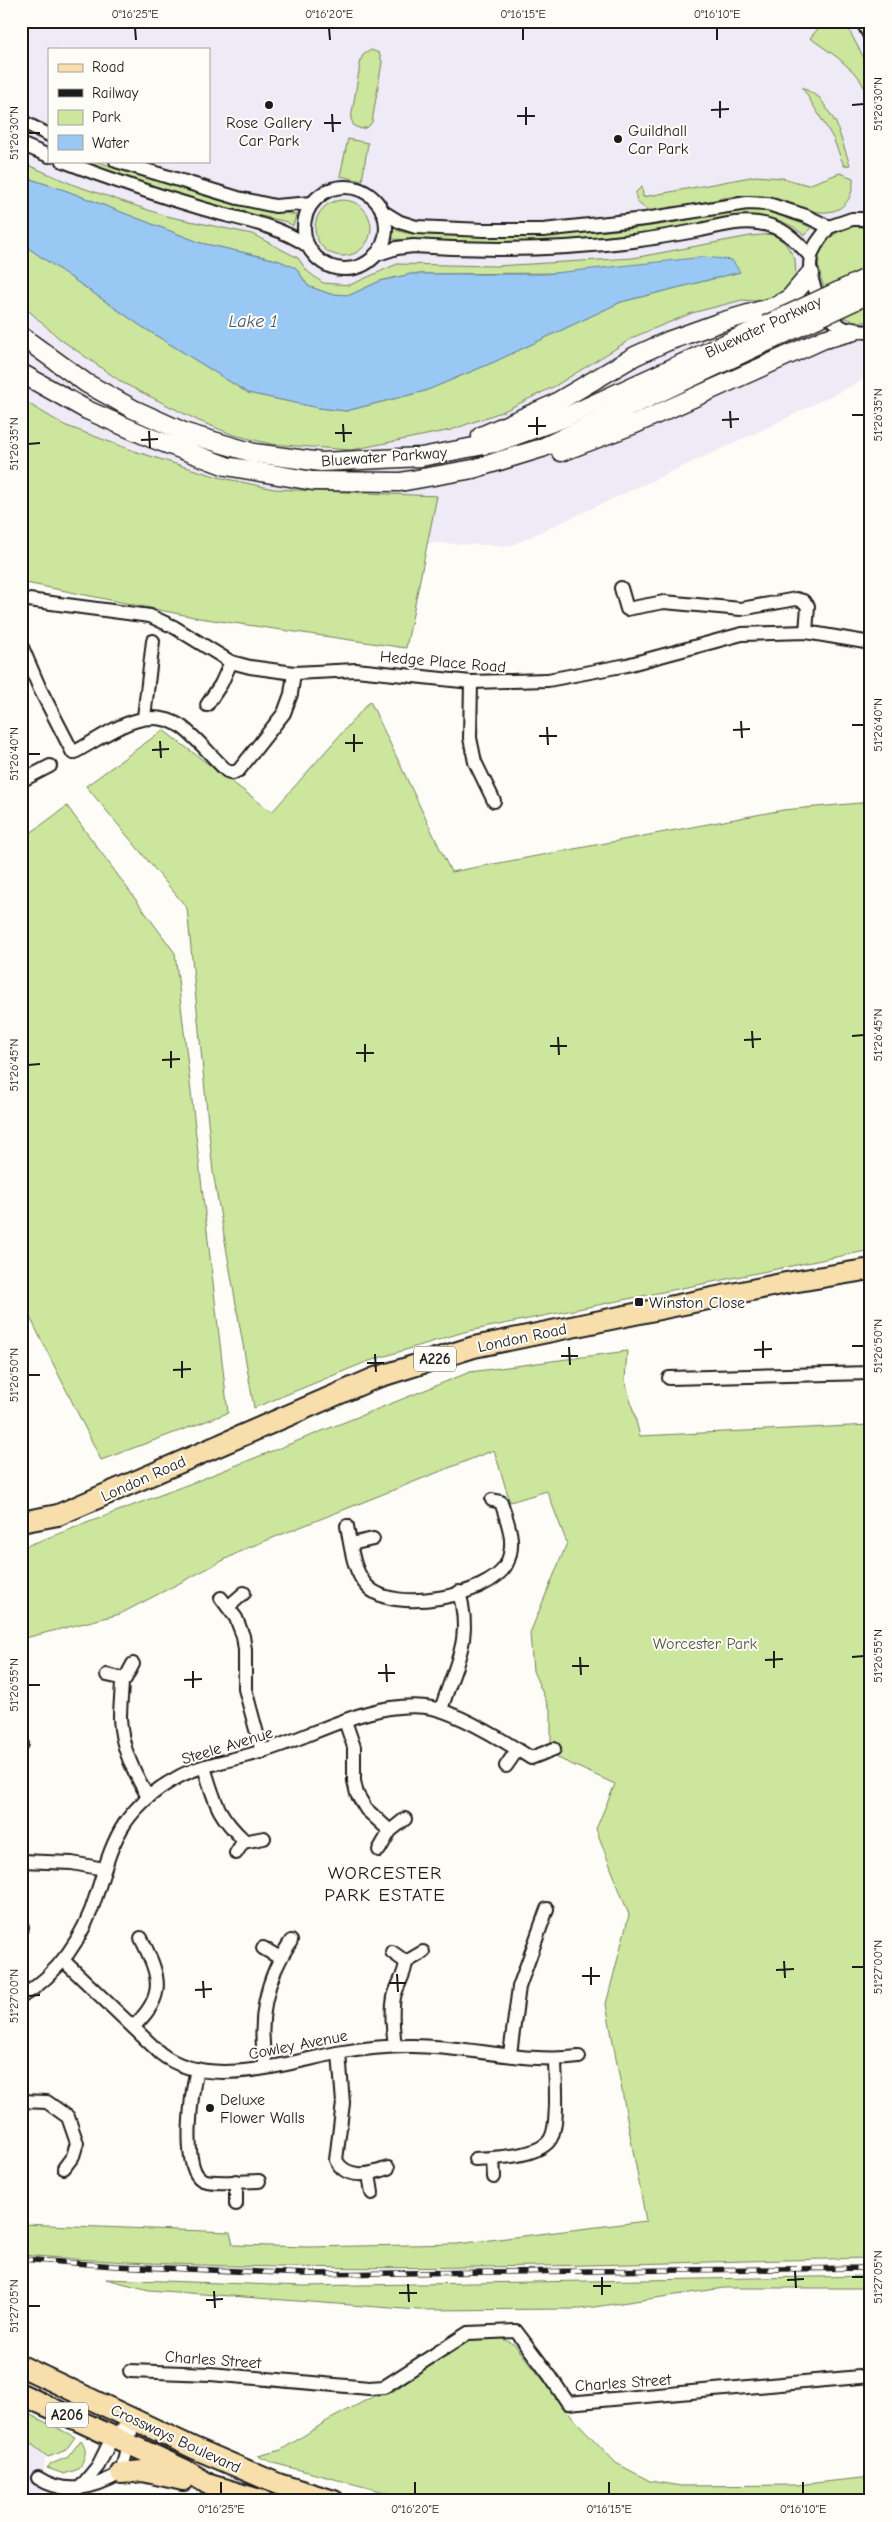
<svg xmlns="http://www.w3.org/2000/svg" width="892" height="2522" viewBox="0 0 892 2522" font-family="'Comic Neue',sans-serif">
	<rect width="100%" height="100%" fill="#fdfcf7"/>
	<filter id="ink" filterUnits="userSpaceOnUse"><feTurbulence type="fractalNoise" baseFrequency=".02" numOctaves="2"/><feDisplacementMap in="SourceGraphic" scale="10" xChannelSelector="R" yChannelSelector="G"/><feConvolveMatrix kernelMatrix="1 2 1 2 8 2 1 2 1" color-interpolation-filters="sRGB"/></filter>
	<g filter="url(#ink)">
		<g fill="#eeeaf6" fill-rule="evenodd">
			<path d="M21 21H871V376L762 430 510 546 225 535 21 458ZM49 49H209V161H49Z"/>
			<polygon points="21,2413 48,2425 41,2501 21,2501"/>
		</g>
		<g fill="#cce69d" stroke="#74815c">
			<polygon points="820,21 844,21 871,71 871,100 858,76 837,57 810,38 818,29"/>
			<polygon points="371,50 379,53 382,62 372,122 368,127 361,129 354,126 351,119 361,59 363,55"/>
			<polygon points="802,87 820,98 836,123 850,165 844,166 833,138"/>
			<polygon points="348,139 368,143 362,181 340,176"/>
			<path d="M81 161H95L221 201 296 215 293 226 287 222C217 206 147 188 81 161Z"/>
			<polygon points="21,162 74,185 166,216 252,234 298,258 307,271 323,283 350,285 397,264 496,266 633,258 750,236 773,234 785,243 795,259 796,279 781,297 756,301 742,300 692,313 636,336 555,386 504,411 451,430 351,450 271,444 234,435 199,421 123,383 60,339 21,304 21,243 141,326 248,393 319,408 346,411 425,391 494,362 621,302 740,272 411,274 380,281 350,295 330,294 308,286 296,268 277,260 201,243 67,191 21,176"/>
			<path d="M840 173 853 178C854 192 848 207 833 211 810 217 785 199 762 196 724 192 689 210 652 211 643 208 634 203 636 192L642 187 643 197 756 176 782 178 808 185Z"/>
			<circle cx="343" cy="228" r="28"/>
			<path d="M745 209 765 210 811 227 805 236 794 227 781 221 746 215 647 233 541 242 483 243 392 239 393 229 406 233C486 239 564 237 644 227 678 223 711 214 745 209Z"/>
			<path d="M850 226 871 228V322C862 322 852 322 844 317 837 312 832 303 828 295 811 264 816 240 850 226Z"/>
			<polygon points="21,399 64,425 137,452 218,477 274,489 437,496 406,648 199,618 21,582"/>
			<polygon points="370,701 451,872 783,810 871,802 871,1250 464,1332 366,1362 254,1408 213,1172 187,908 86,786 163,730 272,812"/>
			<polygon points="67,806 175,953 228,1413 101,1460 21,1299 21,840"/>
			<path d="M627 1351 625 1380 640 1436 871 1425V2258C588 2264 303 2278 21 2255V2224L230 2232 233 2245 309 2247 457 2244 646 2221 606 2004 629 1915 596 1829 615 1784 551 1755V1712L533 1671 530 1633 567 1543 547 1491 510 1502 494 1450 245 1549 120 1614 21 1639V1548L197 1481 470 1372Z"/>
			<polygon points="871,2276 871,2288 724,2288 580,2309 418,2310 149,2290 106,2279 304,2286"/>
			<polygon points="496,2335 515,2345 575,2420 616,2463 650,2481 681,2486 796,2485 871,2477 871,2501 419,2501 273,2463 258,2456 281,2450 327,2421 374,2396 394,2391 466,2337"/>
			<polygon points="21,2410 75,2437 65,2451 48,2457 21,2436"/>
			<path d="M81 2440C89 2451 84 2459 79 2469L64 2474 47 2468 49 2465 68 2457Z"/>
		</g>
		<polygon fill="#9ac8f4" stroke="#68839e" points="21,176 67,191 201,243 277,260 296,268 308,286 330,294 350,295 380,281 411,274 545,274 705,257 732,260 740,272 621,302 494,362 425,391 346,411 319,408 248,393 141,326 21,243"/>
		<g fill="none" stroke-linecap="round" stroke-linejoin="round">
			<defs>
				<g id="street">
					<polyline points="862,21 871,38"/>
					<polyline points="21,121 49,135"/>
					<polyline points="21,144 49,156"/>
					<path d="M63 161C109 179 156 195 204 209 240 220 276 224 308 246"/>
					<polyline points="116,161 238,198 275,206 312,203"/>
					<circle cx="345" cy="228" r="41"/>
					<polyline points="382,211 400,222 416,227 484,230 543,230 645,219 747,203 768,204 806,216 829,227"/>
					<path d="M871 219H852L829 227C822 236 813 246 811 257 806 278 824 319 844 328 852 332 862 331 871 332"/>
					<path d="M375 255 397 248 413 246C487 251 559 250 633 241 656 238 679 234 701 230 719 226 739 220 758 223 782 226 795 239 811 257"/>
					<polyline points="621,588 627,609 664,602 741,609 796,599 803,601 808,606 806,632"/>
					<polyline points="21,599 150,616 174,627 231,662 250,667 294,673 356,670 471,682 548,680 627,665 742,634 806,632 871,643"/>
					<path d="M21 645 40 689 73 753C107 735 145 702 182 727 198 739 212 757 227 771L233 773 239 770 284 713 291 694 294 673"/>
					<polyline points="471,682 470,738 475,762 494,801"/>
					<polyline points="207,705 221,684 231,662"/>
					<polyline points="144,717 153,641"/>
					<polyline points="21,781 50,766"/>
					<polyline points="669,1378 871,1373"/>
					<path d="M347 1526C351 1547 353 1572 368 1587 394 1614 489 1596 506 1565 517 1544 508 1523 501 1502L492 1500"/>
					<polyline points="351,1544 373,1539"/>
					<polyline points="221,1598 236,1618 243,1636 245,1650 245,1689 262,1752"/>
					<polyline points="228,1607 244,1593"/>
					<polyline points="107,1675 125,1679 133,1664"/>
					<path d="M122 1679C122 1692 120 1705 120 1718 121 1748 134 1772 148 1797"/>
					<path d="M441 1710C455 1663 473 1641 459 1592"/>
					<polyline points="345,1721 354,1747 354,1781 357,1794 366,1809 390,1831 405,1819"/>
					<polyline points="21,1745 22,1744"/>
					<polyline points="506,1766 517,1750"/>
					<path d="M204 1767C215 1802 217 1815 245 1841"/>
					<polyline points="379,1850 390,1831"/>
					<polyline points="236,1853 243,1842 264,1838"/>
					<polyline points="21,1861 72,1863 104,1869"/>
					<polyline points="21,1927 22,1927"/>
					<polyline points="263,1948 280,1958"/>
					<polyline points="392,1952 406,1962 423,1952"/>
					<path d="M64 1961 160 2053C206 2090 285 2063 337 2053 360 2049 384 2046 409 2046 466 2045 523 2064 579 2057"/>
					<path d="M21 1997C61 1972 84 1937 97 1893 105 1868 111 1844 125 1823 139 1803 159 1787 180 1776 205 1763 236 1760 263 1751 317 1735 368 1701 426 1707 454 1710 506 1742 531 1758L554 1749"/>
					<path d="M133 2027C167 1995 160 1977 141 1938"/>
					<path d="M395 2046C393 2030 391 2013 394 1997 397 1985 405 1975 406 1962"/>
					<path d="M339 2053 343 2103 336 2160C346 2180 370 2175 388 2168"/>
					<polyline points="510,2054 519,1987 547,1909"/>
					<path d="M266 2067C257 2023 265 1979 291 1941"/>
					<path d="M197 2069C192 2090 181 2166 201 2179 210 2185 247 2181 259 2181"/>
					<polyline points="21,2101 47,2102 68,2117 77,2143 73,2156 64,2168"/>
					<polyline points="493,2158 494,2177"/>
					<path d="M475 2159C495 2158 536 2157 549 2141 560 2128 555 2077 555 2060"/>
					<polyline points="369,2174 372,2193"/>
					<polyline points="236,2181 236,2204"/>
					<polyline points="130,2371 210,2374 369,2388 384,2387 468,2333 516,2331 550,2376 568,2403 871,2376"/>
					<path d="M38 2478C66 2496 94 2488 121 2473L134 2419"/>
					<polyline points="79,2489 98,2466 112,2438 134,2419"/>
				</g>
				<g id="secondary">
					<polyline points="21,336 86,383 133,409 186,433 254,453 321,462 421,457 495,443 561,419 766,325"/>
					<polyline points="21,373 87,410 151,438 226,466 313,481 400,482 473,469 542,448 773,339"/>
					<polyline points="481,436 552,405 635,356 668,341 721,322 776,306 790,298 810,274"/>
					<polyline points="561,452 635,424 824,339 854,331"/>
				</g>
				<g id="primary">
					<polyline points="21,1522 58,1515 375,1378 474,1347 786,1283 871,1269"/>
					<polyline points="21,2366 194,2448 278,2484 334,2501"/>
					<polyline points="21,2394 185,2470 210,2485 263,2501"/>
					<polyline points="121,2473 143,2471 183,2480"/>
				</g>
			</defs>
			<use href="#street" stroke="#1c1c1c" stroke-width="16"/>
			<use href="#secondary" stroke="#1c1c1c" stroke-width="21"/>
			<use href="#primary" stroke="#1c1c1c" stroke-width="24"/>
			<use href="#street" stroke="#fdfcf7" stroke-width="12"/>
			<use href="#secondary" stroke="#fdfcf7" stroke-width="18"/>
			<use href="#primary" stroke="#f8deab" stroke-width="20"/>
			<defs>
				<polyline id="rail" points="21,2259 115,2266 307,2274 871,2268"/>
			</defs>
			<use href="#rail" stroke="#1c1c1c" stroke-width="5.5"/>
			<use href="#rail" stroke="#fdfcf7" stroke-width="4" stroke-dasharray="11" stroke-linecap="butt"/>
			<defs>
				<g id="secondary-bridge">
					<polyline points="766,325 871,276"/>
					<polyline points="773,339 871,293"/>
				</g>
			</defs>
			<use href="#secondary-bridge" stroke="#1c1c1c" stroke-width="21" stroke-linecap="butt"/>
			<use href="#secondary-bridge" stroke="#fdfcf7" stroke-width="18"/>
		</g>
	</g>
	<path fill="none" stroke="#1c1c1c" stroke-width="2" d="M135 28 136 40M329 28 330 40M523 28V40M717 28V40M720 101V118M852 105 864 104M526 107V125M711 110 729 109M332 114 333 132M517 116H535M324 123H341M28 133H40M730 411 731 428M852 415H864M537 417V435M722 420 739 419M343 424 344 442M528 426H546M149 431 150 448M335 433H352M141 440 158 439M28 444 40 443M741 721 742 738M852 725H864M547 727 548 745M733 730 750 729M354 734V752M539 736H557M160 741 161 758M345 743H363M152 750 169 749M28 754H40M752 1031 753 1048M852 1036 864 1035M558 1037 559 1055M744 1040 761 1039M365 1044V1062M550 1046H567M171 1051V1068M356 1053H374M162 1060 180 1059M28 1065 40 1064M763 1341V1358M852 1346H864M569 1347 570 1365M754 1350 772 1349M375 1354 376 1372M561 1356H578M182 1361V1378M367 1363H384M173 1370 191 1369M28 1375H40M774 1651V1668M580 1657 581 1675M852 1657 864 1656M765 1660 783 1659M386 1664 387 1682M572 1666H589M193 1671V1688M378 1673H395M184 1680 202 1679M28 1685H40M784 1961 785 1978M591 1967V1985M852 1967H864M776 1970 794 1969M397 1974 398 1992M582 1976H600M203 1981 204 1998M389 1983H406M195 1990 212 1989M28 1996 40 1995M795 2271 796 2288M602 2277V2295M852 2277H864M787 2280 804 2279M408 2284 409 2302M593 2286H611M214 2291 215 2308M399 2293H417M206 2300 223 2299M28 2306H40M221 2482V2494M415 2482V2494M609 2482V2494M803 2482V2494"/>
	<g fill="#1c1c1c" stroke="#fdfcf7" stroke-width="2">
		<circle cx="269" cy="105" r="5"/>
		<circle cx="618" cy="139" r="5"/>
		<rect x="634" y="1297" width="10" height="10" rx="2.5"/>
		<circle cx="210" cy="2108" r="5"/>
	</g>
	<g text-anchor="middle" stroke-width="4" stroke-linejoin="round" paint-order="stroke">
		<g fill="#fdfcf7" stroke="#605f5e" stroke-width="1">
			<rect x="414" y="1346.5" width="42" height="25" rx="4"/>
			<rect x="46" y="2402.5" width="42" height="25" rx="4"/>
		</g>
		<g font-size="15" font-weight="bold" fill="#1c1c1c">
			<text x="435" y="1364">A226</text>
			<text x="67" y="2420">A206</text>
		</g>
		<g font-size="16" fill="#1c1c1c" stroke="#fdfcf7" text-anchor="start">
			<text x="269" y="128" text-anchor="middle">Rose Gallery<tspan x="269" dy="18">Car Park</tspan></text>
			<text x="628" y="136">Guildhall<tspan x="628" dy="18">Car Park</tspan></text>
			<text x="649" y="1308">Winston Close</text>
			<text x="220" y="2105">Deluxe<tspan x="220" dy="18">Flower Walls</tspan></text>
		</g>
		<g font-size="16" fill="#1c1c1c" stroke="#fdfcf7">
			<text transform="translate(763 326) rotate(-25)" y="6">Bluewater Parkway</text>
			<text transform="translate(384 456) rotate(-4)" y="6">Bluewater Parkway</text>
			<text transform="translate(443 661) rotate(5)" y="6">Hedge Place Road</text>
			<text transform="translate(522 1337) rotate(-12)" y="6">London Road</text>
			<text transform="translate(143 1478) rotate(-24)" y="6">London Road</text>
			<text transform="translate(227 1745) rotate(-17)" y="6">Steele Avenue</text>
			<text transform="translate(298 2044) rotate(-11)" y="6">Cowley Avenue</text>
			<text transform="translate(213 2359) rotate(4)" y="6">Charles Street</text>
			<text transform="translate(623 2382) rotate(-4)" y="6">Charles Street</text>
			<text transform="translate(176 2438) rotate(25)" y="6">Crossways Boulevard</text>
		</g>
		<g font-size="16" fill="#515943" stroke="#fdfcf7">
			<text x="705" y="1649">Worcester Park</text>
		</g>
		<g font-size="18" font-style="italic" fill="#485868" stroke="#fdfcf7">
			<text x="253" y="327">Lake 1</text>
		</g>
		<g font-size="19" letter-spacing="1" fill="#1c1c1c" stroke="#fdfcf7">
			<text x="385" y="1879">WORCESTER<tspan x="385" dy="22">PARK ESTATE</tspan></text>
		</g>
	</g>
	<rect width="892" height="2522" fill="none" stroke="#fdfcf7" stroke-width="55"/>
	<rect x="48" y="48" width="162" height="115" fill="#fdfcf7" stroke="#a3a29f"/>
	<rect x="58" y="64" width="25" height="8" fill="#f8deab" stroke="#a3a29f"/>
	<text x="92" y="72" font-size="15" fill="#1c1c1c">Road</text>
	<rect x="58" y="89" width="25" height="8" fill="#1c1c1c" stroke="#a3a29f"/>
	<text x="92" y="98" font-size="15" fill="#1c1c1c">Railway</text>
	<rect x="58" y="110" width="25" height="15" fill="#cce69d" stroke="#a3a29f"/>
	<text x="92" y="122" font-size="15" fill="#1c1c1c">Park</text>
	<rect x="58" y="135" width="25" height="15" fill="#9ac8f4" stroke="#a3a29f"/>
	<text x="92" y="148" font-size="15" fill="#1c1c1c">Water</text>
	<rect x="28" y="28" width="836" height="2466" fill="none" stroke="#1c1c1c" stroke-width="2"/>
	<g font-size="12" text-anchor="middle" fill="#1c1c1c">
		<text x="135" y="18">0°16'25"E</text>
		<text x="329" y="18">0°16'20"E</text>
		<text x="523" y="18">0°16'15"E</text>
		<text x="717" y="18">0°16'10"E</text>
		<text transform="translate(878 104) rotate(-90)" y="4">51°26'30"N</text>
		<text transform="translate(14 133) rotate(-90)" y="4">51°26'30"N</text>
		<text transform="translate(878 415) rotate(-90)" y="4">51°26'35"N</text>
		<text transform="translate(14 444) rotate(-90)" y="4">51°26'35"N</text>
		<text transform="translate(878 725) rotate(-90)" y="4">51°26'40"N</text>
		<text transform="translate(14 754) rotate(-90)" y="4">51°26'40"N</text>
		<text transform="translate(878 1035) rotate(-90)" y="4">51°26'45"N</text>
		<text transform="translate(14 1065) rotate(-90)" y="4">51°26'45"N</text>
		<text transform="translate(878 1346) rotate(-90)" y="4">51°26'50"N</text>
		<text transform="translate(14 1375) rotate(-90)" y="4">51°26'50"N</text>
		<text transform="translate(878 1656) rotate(-90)" y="4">51°26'55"N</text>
		<text transform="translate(14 1685) rotate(-90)" y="4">51°26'55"N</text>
		<text transform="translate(878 1967) rotate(-90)" y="4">51°27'00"N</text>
		<text transform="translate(14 1996) rotate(-90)" y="4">51°27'00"N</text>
		<text transform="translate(878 2277) rotate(-90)" y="4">51°27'05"N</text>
		<text transform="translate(14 2306) rotate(-90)" y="4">51°27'05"N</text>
		<text x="221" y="2513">0°16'25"E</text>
		<text x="415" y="2513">0°16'20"E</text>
		<text x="609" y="2513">0°16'15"E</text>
		<text x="803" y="2513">0°16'10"E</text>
	</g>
</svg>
